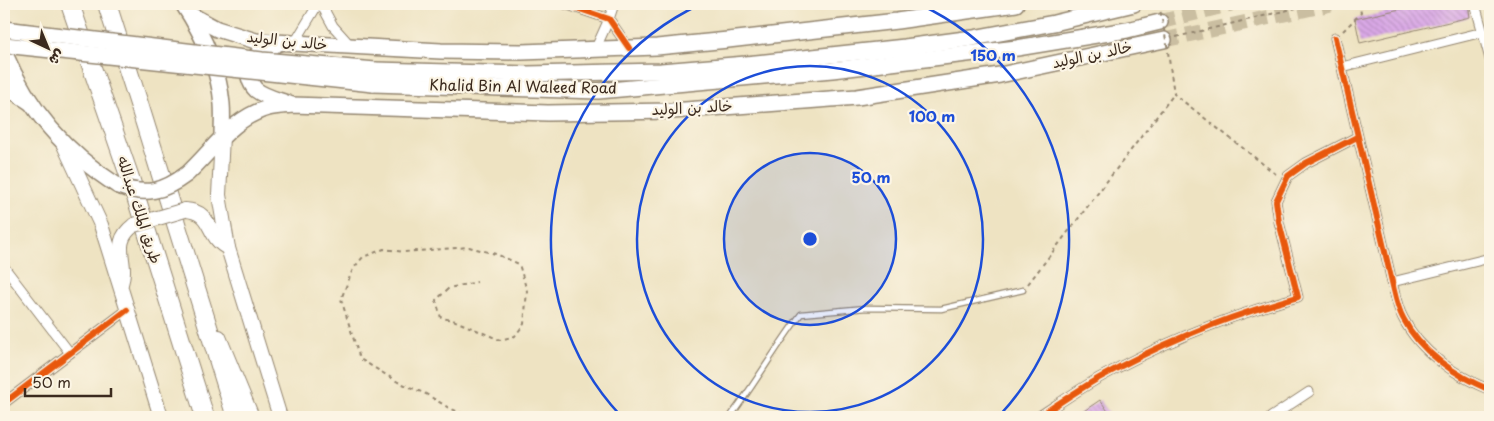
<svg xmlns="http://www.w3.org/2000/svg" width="1494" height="421" viewBox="0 0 1494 421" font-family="'Playpen Sans','Playpen Sans Arabic',sans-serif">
	<defs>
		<pattern id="building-back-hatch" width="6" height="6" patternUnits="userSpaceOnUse" patternTransform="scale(1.25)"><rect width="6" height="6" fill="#daa9e7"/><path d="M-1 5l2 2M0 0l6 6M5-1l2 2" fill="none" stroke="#b28abb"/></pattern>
	</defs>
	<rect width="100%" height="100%" fill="#fcf5e5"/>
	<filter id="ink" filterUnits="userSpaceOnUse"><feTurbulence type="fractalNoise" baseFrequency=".02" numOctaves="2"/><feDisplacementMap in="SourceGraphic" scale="10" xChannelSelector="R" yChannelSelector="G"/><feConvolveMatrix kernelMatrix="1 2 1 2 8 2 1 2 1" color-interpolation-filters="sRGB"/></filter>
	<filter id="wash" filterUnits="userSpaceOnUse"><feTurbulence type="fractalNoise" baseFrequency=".0096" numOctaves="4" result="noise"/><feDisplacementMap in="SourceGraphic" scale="20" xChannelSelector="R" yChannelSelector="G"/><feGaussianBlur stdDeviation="1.12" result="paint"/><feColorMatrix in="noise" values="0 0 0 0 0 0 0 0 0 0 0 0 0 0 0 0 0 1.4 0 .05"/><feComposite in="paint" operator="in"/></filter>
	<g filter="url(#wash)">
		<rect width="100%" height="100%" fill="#eee3c2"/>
		<g id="blocks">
			<g fill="url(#building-back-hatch)">
				<polygon points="1423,4 1468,4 1470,17 1360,43 1355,19"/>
				<polygon points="1100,400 1112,417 1075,417"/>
			</g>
		</g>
	</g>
	<g filter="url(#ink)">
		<use href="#blocks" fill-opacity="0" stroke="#948670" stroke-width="1"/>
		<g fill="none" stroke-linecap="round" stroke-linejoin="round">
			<g stroke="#cabea1" stroke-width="15" stroke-dasharray="15 8" stroke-linecap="butt">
				<polyline points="1160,22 1231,4"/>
				<polyline points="1164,40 1331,4"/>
			</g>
			<defs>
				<path id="service" d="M730 417C755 384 776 347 801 314L866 308 941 309 1023 290"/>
				<g id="minor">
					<polyline points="321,4 333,26 351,46"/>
					<polyline points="565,4 609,19 629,48"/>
					<polyline points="1475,4 1490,59"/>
					<path d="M1335 38 1392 282C1395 294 1397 307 1403 318 1420 352 1456 376 1490 390"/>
					<polyline points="294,44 318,4"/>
					<polyline points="595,50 609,19 614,4"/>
					<polyline points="1342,67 1483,32"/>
					<polyline points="4,267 70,353"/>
					<polyline points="1392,282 1490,258"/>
					<polyline points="4,403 127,310"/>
					<path d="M1038 417C1058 404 1078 390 1099 378 1160 344 1231 315 1298 297L1279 222 1276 201 1288 176 1306 163 1357 137"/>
					<polyline points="1271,417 1309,392"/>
				</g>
				<g id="secondary">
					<polyline points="222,136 219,195 228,248 280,417"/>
					<polyline points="63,143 101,225 161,417"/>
					<path d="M185 210C214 211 206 238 228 248"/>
					<path d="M121 284C129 260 109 244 134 225"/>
					<polyline points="219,337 252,417"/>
				</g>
				<polyline id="primary" points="4,85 31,103"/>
				<g id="trunk">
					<path d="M183 4C202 33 219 69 222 104 223 115 222 125 222 136"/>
					<polyline points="191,15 217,29 256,41 441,51 522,52 657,47 728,40 897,21 1016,4"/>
					<path d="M279 43C265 50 244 57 249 77 250 81 253 87 256 90 265 97 279 100 289 104"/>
					<path d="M4 52C29 111 65 152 118 186"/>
					<polyline points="375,70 528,74 661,71 746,64 905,47 973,38 1054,23 1134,4"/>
					<polyline points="373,84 598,91 832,70 1017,48 1127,30 1160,22"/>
					<path d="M187 174C213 150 232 118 268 108 275 106 284 106 292 105L548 113 672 111 857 97 1000 75 1164 40"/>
				</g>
				<g id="motorway">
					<polyline points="70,4 130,178 205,417"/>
					<polyline points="107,4 139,104 236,417"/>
				</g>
			</defs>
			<use href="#service" stroke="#948670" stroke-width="7"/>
			<use href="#minor" stroke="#948670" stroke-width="11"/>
			<use href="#secondary" stroke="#948670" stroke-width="16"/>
			<use href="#primary" stroke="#948670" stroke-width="18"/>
			<use href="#trunk" stroke="#948670" stroke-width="18"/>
			<use href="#motorway" stroke="#948670" stroke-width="20"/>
			<g stroke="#948670" stroke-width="2" stroke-dasharray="4 4" stroke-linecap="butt">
				<polyline points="1343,31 1361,13 1359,4"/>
				<polyline points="1176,37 1313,4"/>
				<polyline points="1168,52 1174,94 1277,175"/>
				<polyline points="1028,284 1174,94"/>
				<polyline points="471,417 449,408 426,394 398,382 360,359 341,299 353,269 363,257 384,249 404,252 469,247 496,254 519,264 527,291 524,324 515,336 500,340 453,320 441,318 436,300 449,288 477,282"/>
			</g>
			<use href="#service" stroke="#fff" stroke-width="4.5"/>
			<use href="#minor" stroke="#fff" stroke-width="9"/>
			<use href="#secondary" stroke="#fff" stroke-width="14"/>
			<use href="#primary" stroke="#fff" stroke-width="15"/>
			<use href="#trunk" stroke="#fff" stroke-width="15"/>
			<use href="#motorway" stroke="#fff" stroke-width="18"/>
			<defs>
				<polyline id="secondary-bridge" points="134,225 185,210"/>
				<g id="trunk-bridge">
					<polyline points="4,29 262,60 375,70"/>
					<polyline points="4,45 373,84"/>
					<path d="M118 186C146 196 163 192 187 174"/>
				</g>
			</defs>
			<use href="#secondary-bridge" stroke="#948670" stroke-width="16" stroke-linecap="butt"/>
			<use href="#trunk-bridge" stroke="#948670" stroke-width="18" stroke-linecap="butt"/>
			<polyline stroke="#948670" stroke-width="2" stroke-dasharray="4 4" stroke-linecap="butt" points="1159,4 1168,50"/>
			<use href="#secondary-bridge" stroke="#fff" stroke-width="14"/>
			<use href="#trunk-bridge" stroke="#fff" stroke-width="15"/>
			<defs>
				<g id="cycleway">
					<polyline points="565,4 609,19 629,48"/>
					<path d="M1335 38 1392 282C1395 294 1397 307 1403 318 1420 352 1456 376 1490 390"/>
					<polyline points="4,403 127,310"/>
					<path d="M1038 417C1058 404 1078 390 1099 378 1160 344 1231 315 1298 297L1279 222 1276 201 1288 176 1306 163 1357 137"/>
				</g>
			</defs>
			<use href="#cycleway" stroke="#fcf5e5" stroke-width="9"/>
			<use href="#cycleway" stroke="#e8590c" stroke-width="6"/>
		</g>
	</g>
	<circle cx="810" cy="239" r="86" fill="#1d4ed8" fill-opacity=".12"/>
	<g fill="none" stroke="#1d4ed8" stroke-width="2.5">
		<circle cx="810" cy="239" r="86"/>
		<circle cx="810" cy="239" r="173"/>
		<path d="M621 416A259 259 0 0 1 701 4M919 4A259 259 0 0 1 999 416"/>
	</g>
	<g text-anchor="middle" stroke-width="4.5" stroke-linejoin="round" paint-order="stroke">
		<g font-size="15" fill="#3b2a1e" stroke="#fcf5e5">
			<text transform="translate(287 41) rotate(6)" y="5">خالد بن الوليد</text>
			<text transform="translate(1092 55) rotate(-12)" y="5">خالد بن الوليد</text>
			<text transform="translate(523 87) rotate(1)" y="5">Khalid Bin Al Waleed Road</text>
			<text transform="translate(692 108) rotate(-3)" y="5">خالد بن الوليد</text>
			<text transform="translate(139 210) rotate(72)" y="5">طريق الملك عبدالله</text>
		</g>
	</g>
	<circle cx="810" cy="239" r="8" fill="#1d4ed8" stroke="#fcf5e5" stroke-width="2.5"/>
	<g font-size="15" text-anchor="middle" font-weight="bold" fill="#1d4ed8" stroke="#fcf5e5" stroke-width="4.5" stroke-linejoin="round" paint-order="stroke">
		<text x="993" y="61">150 m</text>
		<text x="932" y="122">100 m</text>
		<text x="871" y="183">50 m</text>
	</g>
	<rect width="1494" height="421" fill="none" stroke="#fcf5e5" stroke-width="20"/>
	<g transform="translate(48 48) rotate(136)" stroke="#fcf5e5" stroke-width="4" paint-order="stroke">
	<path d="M0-4L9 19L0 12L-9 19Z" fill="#3b2a1e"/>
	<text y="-8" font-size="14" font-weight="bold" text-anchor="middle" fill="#3b2a1e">ش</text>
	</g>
	<path d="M25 388v8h86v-8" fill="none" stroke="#3b2a1e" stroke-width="2.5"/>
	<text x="32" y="388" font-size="15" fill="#3b2a1e" stroke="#fcf5e5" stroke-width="4" paint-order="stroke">50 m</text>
</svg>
